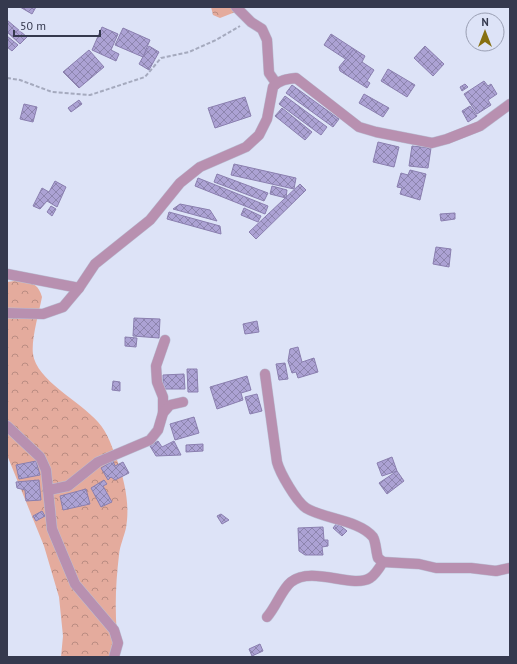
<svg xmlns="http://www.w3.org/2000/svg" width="517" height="664" viewBox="0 0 517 664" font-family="'PT Sans',sans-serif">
	<defs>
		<pattern id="forest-crowns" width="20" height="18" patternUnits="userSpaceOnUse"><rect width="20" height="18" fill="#e4ab9d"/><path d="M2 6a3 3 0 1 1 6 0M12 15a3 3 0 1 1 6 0" fill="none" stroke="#ba8c82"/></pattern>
		<pattern id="building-cross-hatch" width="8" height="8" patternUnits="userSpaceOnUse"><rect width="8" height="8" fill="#aca2d4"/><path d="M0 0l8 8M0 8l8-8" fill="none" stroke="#8d85ae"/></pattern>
	</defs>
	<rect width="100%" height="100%" fill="#dde3f7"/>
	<g fill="url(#forest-crowns)">
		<polygon points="211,7 248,7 220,18 213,15"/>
		<path d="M22 280C34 283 39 286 42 297 39 312 31 340 33 354 36 380 81 402 98 422 108 433 112 447 117 460 125 481 130 506 126 528 124 537 120 545 119 555 115 588 114 623 120 657H61L63 636 59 597 44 546 7 455V282Z"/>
	</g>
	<g fill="url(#building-cross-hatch)" stroke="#8a7faf">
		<polygon points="20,7 36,7 32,14"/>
		<polygon points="7,20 27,37 20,44 7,32"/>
		<polygon points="102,27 118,34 111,50 119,54 116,61 92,50"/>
		<polygon points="123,28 150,40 143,57 115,45"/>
		<polygon points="331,34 354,49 347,60 324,45"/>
		<polygon points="7,36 18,45 12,51 7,47"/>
		<polygon points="149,46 159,52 149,70 139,64"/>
		<polygon points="425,46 444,64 433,76 414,58"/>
		<polygon points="354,49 365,56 362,62 374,70 367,81 370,83 367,88 340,71 339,67"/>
		<polygon points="89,50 104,67 79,88 63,72"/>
		<polygon points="388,69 415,85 407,97 381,81"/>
		<polygon points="484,81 488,86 491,84 497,94 488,100 491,105 477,114 464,94"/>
		<polygon points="465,84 468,87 462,91 460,87"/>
		<polygon points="292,85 339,119 333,127 286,93"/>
		<polygon points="364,94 389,108 383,117 359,103"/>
		<polygon points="285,96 327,127 321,135 279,104"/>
		<polygon points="245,97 251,116 215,128 208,108"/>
		<polygon points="79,100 82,104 71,112 68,108"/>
		<polygon points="24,104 37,107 33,122 20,119"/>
		<polygon points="470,106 477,116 468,122 462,111"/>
		<polygon points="282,108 312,132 305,140 275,116"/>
		<polygon points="378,142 399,147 394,167 373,162"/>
		<polygon points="412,146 431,148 428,168 409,166"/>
		<polygon points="234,164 296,178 294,189 231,175"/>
		<polygon points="410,170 426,174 420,200 400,194 402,188 397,187 401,173 408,175"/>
		<polygon points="217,174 268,193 264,201 214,182"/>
		<polygon points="198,178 268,206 265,214 195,186"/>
		<polygon points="55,181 66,187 57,207 47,201 40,209 33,206 42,188 49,192"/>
		<polygon points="300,184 306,190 256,239 249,232"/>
		<polygon points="272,186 287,190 286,198 270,194"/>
		<polygon points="180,204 210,210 217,221 173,209"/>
		<polygon points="51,206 56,209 52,216 47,212"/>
		<polygon points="244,208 261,216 258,222 241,215"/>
		<polygon points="169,212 220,226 221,234 167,219"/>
		<polygon points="455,213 455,219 441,221 440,214"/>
		<polygon points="436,247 451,249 449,267 433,264"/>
		<polygon points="134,318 160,319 159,338 133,336"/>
		<polygon points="257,321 259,332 245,334 243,324"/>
		<polygon points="125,337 137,338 136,347 125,346"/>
		<polygon points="298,347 302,362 314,358 318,372 298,378 296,372 292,373 288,361 290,349"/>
		<polygon points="285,363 288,379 279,380 276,364"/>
		<polygon points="187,369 197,369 198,392 188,392"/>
		<polygon points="184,374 185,389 163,389 163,375"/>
		<polygon points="247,376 251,390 241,393 243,400 217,409 210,387"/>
		<polygon points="113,381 120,382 120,391 112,390"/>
		<polygon points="257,394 262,411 250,414 245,397"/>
		<polygon points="194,417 199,433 175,440 170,424"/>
		<polygon points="158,441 162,447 174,441 181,455 156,456 150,446"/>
		<polygon points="203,444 203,451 186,452 186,445"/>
		<polygon points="392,457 397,471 382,476 377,463"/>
		<polygon points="36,461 40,475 19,479 16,465"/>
		<polygon points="113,461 115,466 123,462 129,473 115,480 111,477 108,480 101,468"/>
		<polygon points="397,471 404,481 387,494 379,483"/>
		<polygon points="39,480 41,500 26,501 25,490 17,488 16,482"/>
		<polygon points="104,480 107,484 103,486 112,502 101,507 91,488"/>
		<polygon points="86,489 90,504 63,510 60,496"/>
		<polygon points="42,511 45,516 36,521 33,516"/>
		<polygon points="221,514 229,520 222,524 217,516"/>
		<polygon points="337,523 347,531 342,536 333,528"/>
		<polygon points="323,527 324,540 328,540 328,546 322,547 323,555 305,555 299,551 298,528"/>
		<polygon points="260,644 263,651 252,656 249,649"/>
	</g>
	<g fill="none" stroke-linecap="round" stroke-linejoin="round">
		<defs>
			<g id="minor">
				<polyline points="236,7 251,22 262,29 267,40 269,73 276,83"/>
				<polyline points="7,274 79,288"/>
				<path d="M7 313 43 314 63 307 79 288 95 264 150 220 180 183 200 167 246 147 259 135 267 119 273 87C279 80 287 79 296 78L359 127 376 132 432 143 447 139 480 126 510 104"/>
				<path d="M265 374 277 462C280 473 296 501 306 508 324 519 359 520 373 537 376 542 376 552 378 558L383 562"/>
				<polyline points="163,413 163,397 157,382 156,366 165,340"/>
				<polyline points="7,426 40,457 46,470 52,529 75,584 114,630 118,643 114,657"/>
				<polyline points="49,490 68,486 98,462 150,440 158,430 163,413 170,405 183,402"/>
				<path d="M267 617C276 607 282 589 291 582 312 565 352 589 370 578 375 575 380 567 383 562L419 564 436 568H471L496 571 510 568"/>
			</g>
		</defs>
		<use href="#minor" stroke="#bbc1d5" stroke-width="11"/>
		<polyline stroke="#a5aabe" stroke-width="2" stroke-dasharray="4 2" stroke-linecap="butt" points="7,78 20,80 52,92 90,95 145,77 161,58 189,52 216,40 240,26"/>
		<use href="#minor" stroke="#b890b0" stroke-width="10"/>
	</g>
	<rect width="517" height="664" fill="none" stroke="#35394e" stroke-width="16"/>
	<g transform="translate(485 32)"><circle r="19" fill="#dde3f7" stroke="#9a9fb3"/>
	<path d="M0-3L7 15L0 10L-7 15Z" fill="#877011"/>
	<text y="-6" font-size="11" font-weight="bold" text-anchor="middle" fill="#35394e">N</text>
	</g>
	<path d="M14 30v6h86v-6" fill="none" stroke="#35394e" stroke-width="2"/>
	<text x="20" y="30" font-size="12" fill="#35394e" stroke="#dde3f7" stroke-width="3" paint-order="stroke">50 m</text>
</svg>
